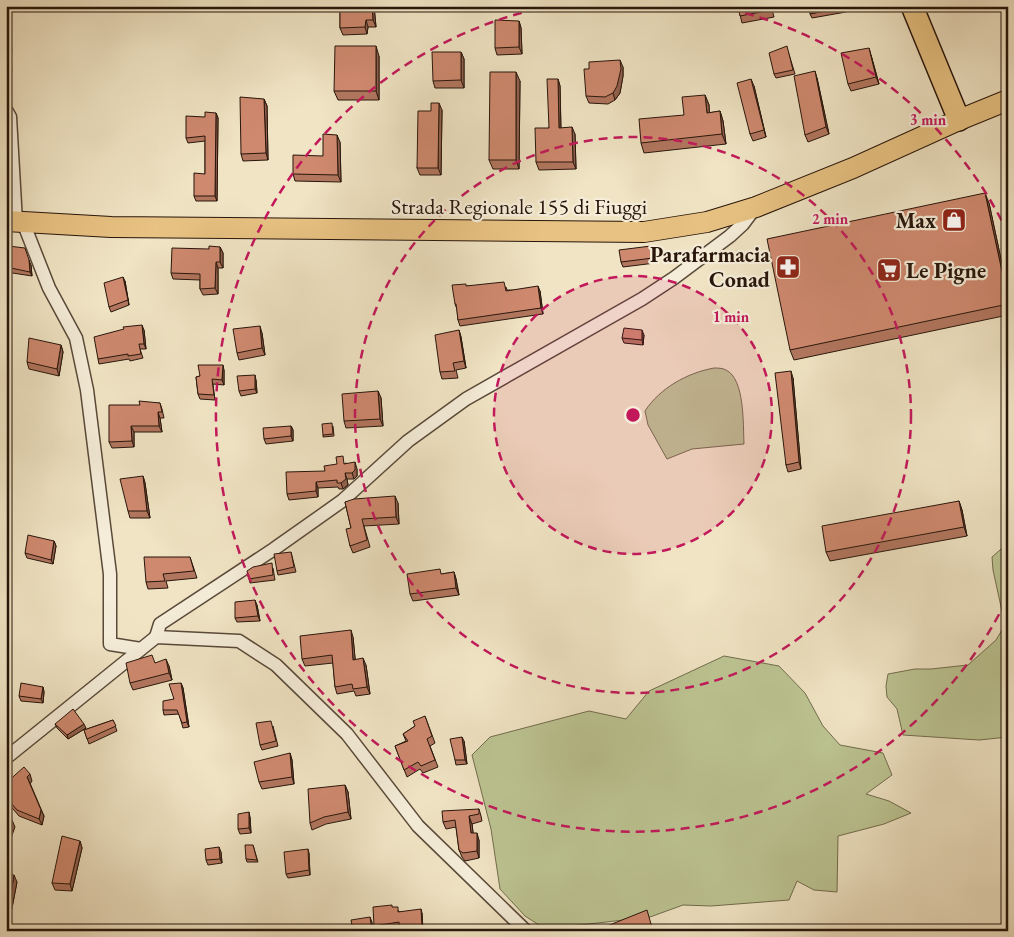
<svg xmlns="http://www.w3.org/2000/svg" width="1014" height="937" viewBox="0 0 1014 937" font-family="'EB Garamond',serif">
	<rect width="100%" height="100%" fill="#f0e4c4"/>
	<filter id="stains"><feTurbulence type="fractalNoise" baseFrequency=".004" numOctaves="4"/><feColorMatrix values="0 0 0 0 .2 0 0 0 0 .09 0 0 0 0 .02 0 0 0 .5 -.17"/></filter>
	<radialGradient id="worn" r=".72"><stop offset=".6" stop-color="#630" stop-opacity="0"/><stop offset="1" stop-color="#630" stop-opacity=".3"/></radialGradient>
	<g fill="#bcc492" stroke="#726c4e">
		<path d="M714 368C717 368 723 368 726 370 745 379 743 425 744 444L692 449 667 459 648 425 645 411C660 388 687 373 714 368Z"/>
		<polygon points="1008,543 1008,737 979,740 903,735 897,709 887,697 886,686 888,674 915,669 931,669 968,665 996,640 1005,625 993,570 992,557"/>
		<polygon points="724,656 779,666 805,693 823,726 840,745 883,753 892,775 866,794 889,801 911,813 884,824 838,836 837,892 814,890 797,881 789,900 711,906 683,905 650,917 545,929 525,916 500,889 491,829 472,755 490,737 589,711 626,719 649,691"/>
	</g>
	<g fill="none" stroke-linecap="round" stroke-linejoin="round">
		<defs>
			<g id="minor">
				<polyline points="6,110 10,117 16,222"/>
				<polyline points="23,222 49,288 76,338 87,390 110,574 110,644 141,649"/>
				<polyline points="156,637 160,624 274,549 342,501 408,441 466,399 642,299 674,278 730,236 743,224 755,208"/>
				<polyline points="6,758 156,637 239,641 276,665 347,734 418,826 526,931"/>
			</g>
			<polyline id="primary" points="6,221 111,227 644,232 707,222 756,207 853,168 959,120 1008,100"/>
			<polyline id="trunk" points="912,6 959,120"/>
		</defs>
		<use href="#minor" stroke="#594939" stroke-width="15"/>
		<use href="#primary" stroke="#27150b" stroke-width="22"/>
		<use href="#trunk" stroke="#27150b" stroke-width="24"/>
		<use href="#minor" stroke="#f5edd9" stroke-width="12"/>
		<use href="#primary" stroke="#e8c282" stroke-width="20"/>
		<use href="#trunk" stroke="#e8c282" stroke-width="21"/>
	</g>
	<g fill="#b2765f" stroke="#27150b">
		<polygon points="340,6 374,6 376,27 368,27 367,34 343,35 340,28"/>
		<polygon points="738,6 771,6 774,17 742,23"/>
		<polygon points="845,6 846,12 812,18 810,14"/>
		<polygon points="519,21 521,28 522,54 497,55 495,48"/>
		<polygon points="788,51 795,74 776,78 774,74"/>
		<polygon points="461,52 464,59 464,88 435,88 433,81"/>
		<polygon points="871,55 879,84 851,91 848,84"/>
		<polygon points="379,56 379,100 338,100 334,91"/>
		<polygon points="623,67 623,76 620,93 615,100 608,104 589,103 586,96"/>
		<polygon points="817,78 829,134 808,142 805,135"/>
		<polygon points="558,79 560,86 561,128 575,134 576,169 539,170 536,162 549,128"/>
		<polygon points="520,81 519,169 493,169 489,160"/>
		<polygon points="754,86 766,137 753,141 750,134"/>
		<polygon points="705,95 709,105 709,113 720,111 723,121 726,144 644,153 641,143 684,115"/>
		<polygon points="264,99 267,106 268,160 243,161 241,154"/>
		<polygon points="442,110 441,175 420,175 417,168 431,111"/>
		<polygon points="216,113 218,118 217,201 196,201 194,196 205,174 205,141 188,143 186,138 205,117"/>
		<polygon points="340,142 341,182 295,181 293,174 323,156"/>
		<polygon points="989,203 1008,292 1008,315 794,360 790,350"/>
		<polygon points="220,247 223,253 223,268 218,268 218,294 203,295 200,289 200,280 173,279 171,273 209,249"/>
		<polygon points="652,250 655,263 623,267 621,262"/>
		<polygon points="6,255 31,265 32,276 6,272"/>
		<polygon points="125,281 129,305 111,312 109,307"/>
		<polygon points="467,286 506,287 507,290 540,291 543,314 460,326 458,320 457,309 455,304"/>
		<polygon points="144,330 146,349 140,349 143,358 130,361 129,359 99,364 98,359"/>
		<polygon points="459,330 461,337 466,368 456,370 458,378 442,379 440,372"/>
		<polygon points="262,333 265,355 239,360 237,353"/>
		<polygon points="644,335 643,345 624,343 622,338"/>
		<polygon points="61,345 63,352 59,376 29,369 27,362"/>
		<polygon points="224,370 224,385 213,384 215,400 200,399 198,394 196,377"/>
		<polygon points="793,378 801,469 788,472 786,465"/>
		<polygon points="256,380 257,393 241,396 239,391"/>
		<polygon points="378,391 381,398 383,426 346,428 344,421"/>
		<polygon points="160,403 162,409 164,418 160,418 162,432 134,432 134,447 112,448 109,442 140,405"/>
		<polygon points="291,426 293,430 293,441 266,444 264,439"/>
		<polygon points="333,426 334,436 323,437 323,435"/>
		<polygon points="346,463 357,469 357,476 354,479 347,479 348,485 343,489 339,489 338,487 318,488 318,497 289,500 287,494"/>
		<polygon points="143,476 145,483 150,518 130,518 128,511"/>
		<polygon points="959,501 962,510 967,536 830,561 826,552"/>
		<polygon points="345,502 398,503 399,524 364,526 370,547 353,553 350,546 351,528"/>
		<polygon points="54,541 56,546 53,564 27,558 25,553"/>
		<polygon points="291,552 296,572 278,575 277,571"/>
		<polygon points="190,557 197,578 166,581 168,588 148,589 146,582"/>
		<polygon points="273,568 275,580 250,583 249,579"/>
		<polygon points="454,572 456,579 459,595 413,601 410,594 442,574"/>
		<polygon points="257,605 260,621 237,622 235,618"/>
		<polygon points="353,637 355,659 366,665 370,694 356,696 354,691 337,694 335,687 333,663 305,666 302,659"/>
		<polygon points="155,663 169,666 172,680 133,690 130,683"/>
		<polygon points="181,683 183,688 189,727 183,728 179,714 164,715 163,710 174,699"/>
		<polygon points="43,687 44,692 43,703 21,701 19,696"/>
		<polygon points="425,716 435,743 430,746 438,767 423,773 420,769 407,777 395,746 406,741 403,734 415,726"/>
		<polygon points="113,720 117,731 89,744 84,730"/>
		<polygon points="55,724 86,728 68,739 57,728"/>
		<polygon points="273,726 278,746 262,750 260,745"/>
		<polygon points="464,741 467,764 456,765 455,760"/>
		<polygon points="290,753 292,760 294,784 262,789 259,782"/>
		<polygon points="32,781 30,783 44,816 42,825 19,816 6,801 6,783"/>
		<polygon points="345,785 348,792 351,819 326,824 312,830 310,823"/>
		<polygon points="479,809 481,816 482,821 472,824 473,833 479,840 479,858 465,861 462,857 459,850 456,827 446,829 443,822"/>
		<polygon points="250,817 251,833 240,834 238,829"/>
		<polygon points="80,841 82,848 72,891 55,890 52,883"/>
		<polygon points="253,845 258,862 247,862 246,859"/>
		<polygon points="221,852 222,863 208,865 206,860"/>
		<polygon points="309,853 310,875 288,878 286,874"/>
		<polygon points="6,874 17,882 11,913 6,912"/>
		<polygon points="392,907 399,911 399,912 422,913 423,930 400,931 400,927 376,930 374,926"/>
	</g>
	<g fill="#91604e" stroke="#27150b">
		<polygon points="372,6 374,6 376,27 373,20"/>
		<polygon points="366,20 368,27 367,34 365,27"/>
		<polygon points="519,21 521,28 522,54 519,47"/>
		<polygon points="9,44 12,50 6,69 6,55"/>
		<polygon points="376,46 379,56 379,100 376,91"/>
		<polygon points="869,48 871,55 879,84 876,77"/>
		<polygon points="461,52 464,59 464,88 461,80"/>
		<polygon points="620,60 623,67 623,76 620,93 615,100 613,93"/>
		<polygon points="9,64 12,70 6,93 6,77"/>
		<polygon points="815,71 817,78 829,134 826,127"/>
		<polygon points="516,72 520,81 519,169 516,160"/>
		<polygon points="558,79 560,86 561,135 559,128"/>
		<polygon points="751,79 754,86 766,137 764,130"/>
		<polygon points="705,95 709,105 710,123 707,113"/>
		<polygon points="264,99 267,106 268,160 266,153"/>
		<polygon points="439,103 442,110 441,175 438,168"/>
		<polygon points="720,111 723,121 726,144 722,134"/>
		<polygon points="216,113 218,118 217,201 215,196"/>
		<polygon points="572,127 575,134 576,169 573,162"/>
		<polygon points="337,135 340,142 341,182 338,175"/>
		<polygon points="985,193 989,203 1008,292 1008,299"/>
		<polygon points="220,247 223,253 223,268 220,262"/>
		<polygon points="29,260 31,265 32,276 30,272"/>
		<polygon points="216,262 218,268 218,294 215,288"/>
		<polygon points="123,277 125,281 129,305 128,300"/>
		<polygon points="538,286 540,291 543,314 541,308"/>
		<polygon points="142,325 144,330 146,349 144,344"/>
		<polygon points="260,326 262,333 265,355 262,348"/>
		<polygon points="459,330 461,337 466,368 464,361"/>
		<polygon points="642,330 644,335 643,345 642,340"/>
		<polygon points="61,345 63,352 59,376 57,369"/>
		<polygon points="223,365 224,370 224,385 222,380"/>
		<polygon points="791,371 793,378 801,469 799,462"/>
		<polygon points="255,375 256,380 257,393 255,389"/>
		<polygon points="378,391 381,398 383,426 380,419"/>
		<polygon points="158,412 160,418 162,432 159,426"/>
		<polygon points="131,426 134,432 134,447 132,441"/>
		<polygon points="291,426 293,430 293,441 291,436"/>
		<polygon points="355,462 357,469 357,476 354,479 352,473"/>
		<polygon points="345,473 347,479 348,485 343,489 341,483"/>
		<polygon points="143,476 145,483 150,518 147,511"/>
		<polygon points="316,482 318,488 318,497 316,491"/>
		<polygon points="395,496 398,503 399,524 396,517"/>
		<polygon points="959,501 962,510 967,536 964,527"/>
		<polygon points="54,541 56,546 53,564 51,560"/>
		<polygon points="454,572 456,579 459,595 456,588"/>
		<polygon points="255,600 257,605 260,621 258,616"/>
		<polygon points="351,630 353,637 356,667 353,660"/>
		<polygon points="363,658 366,665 370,694 367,687"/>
		<polygon points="166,659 169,666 172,680 169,673"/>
		<polygon points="181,683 183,688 189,727 187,722"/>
		<polygon points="43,687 44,692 43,703 41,699"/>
		<polygon points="84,724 86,728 68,739 67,735"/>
		<polygon points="462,737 464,741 467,764 465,760"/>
		<polygon points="290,753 292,760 294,784 292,777"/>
		<polygon points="30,774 32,781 30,784 27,777"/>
		<polygon points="345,785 348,792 351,819 348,812"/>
		<polygon points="41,810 44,816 42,825 39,819"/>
		<polygon points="249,812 250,817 251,833 249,828"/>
		<polygon points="469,816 472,824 474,840 471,833"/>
		<polygon points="12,820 15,827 6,852 6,837"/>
		<polygon points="477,833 479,840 479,858 477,851"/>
		<polygon points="80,841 82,848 72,891 70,884"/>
		<polygon points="219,847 221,852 222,863 220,859"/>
		<polygon points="308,849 309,853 310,875 309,870"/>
		<polygon points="14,875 17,882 11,913 9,906"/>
		<polygon points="421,909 422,913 423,930 422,926"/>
		<polygon points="370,917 372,922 373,931 372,931"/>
	</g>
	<g fill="#cf896f" stroke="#27150b">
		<polygon points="340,6 372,6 373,20 366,20 365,27 340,28"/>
		<polygon points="738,6 770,6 771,10 740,16"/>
		<polygon points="809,6 844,6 845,7 810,14"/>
		<polygon points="495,20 519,21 519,47 495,48"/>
		<polygon points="6,43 9,44 6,55"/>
		<polygon points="335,46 376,46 376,91 334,91"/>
		<polygon points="787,46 793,70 774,74 769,53"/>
		<polygon points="869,48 876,77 848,84 841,53"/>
		<polygon points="432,52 461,52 461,80 433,81"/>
		<polygon points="620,60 621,69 617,86 613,93 605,97 586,96 584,69 589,69 589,62"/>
		<polygon points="6,63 9,64 6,77"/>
		<polygon points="815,71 826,127 805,135 794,76"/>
		<polygon points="490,72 516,72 516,160 489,160"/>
		<polygon points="547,79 558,79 559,128 572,127 573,162 536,162 535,128 549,128"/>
		<polygon points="751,79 764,130 750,134 737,83"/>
		<polygon points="705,95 707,113 720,111 722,134 641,143 639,119 684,115 682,97"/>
		<polygon points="240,97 264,99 266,153 241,154"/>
		<polygon points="431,103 439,103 438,168 417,168 418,111 431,111"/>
		<polygon points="205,112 216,113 215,196 194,196 194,173 205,174 205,136 186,138 186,116 205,117"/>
		<polygon points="323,134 337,135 338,175 293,174 293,155 323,156"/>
		<polygon points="985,193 1008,299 1008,304 790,350 767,239"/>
		<polygon points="8,246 25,248 29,260 30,272 6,267 6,255"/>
		<polygon points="209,246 220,247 220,262 216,262 215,288 200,289 200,274 171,273 172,248 209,249"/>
		<polygon points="651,246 653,258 621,262 619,250"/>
		<polygon points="123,277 128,300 109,307 104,283"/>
		<polygon points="504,282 506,291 538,286 541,308 458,320 456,304 455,304 452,285 466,284 466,286"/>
		<polygon points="142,325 144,344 139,344 141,354 128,356 128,354 98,359 94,337 124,329 123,327"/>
		<polygon points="260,326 262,348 237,353 233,329"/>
		<polygon points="624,328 642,330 642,340 622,338"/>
		<polygon points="459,330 464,361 453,363 455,371 440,372 435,335"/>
		<polygon points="29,338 61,345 57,369 27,362"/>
		<polygon points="198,365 223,365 222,380 212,379 214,395 198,394 196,377 200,376"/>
		<polygon points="791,371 799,462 786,465 775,373"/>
		<polygon points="255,375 255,389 239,391 237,376"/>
		<polygon points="378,391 380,419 344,421 342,394"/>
		<polygon points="139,401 160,403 162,412 158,412 159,426 131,426 132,441 109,442 109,405 140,405"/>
		<polygon points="332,423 333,434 323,435 322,424"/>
		<polygon points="291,426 291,436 264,439 263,428"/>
		<polygon points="343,456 344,464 355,462 355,470 352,473 345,473 346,479 341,483 337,483 337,480 316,482 316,491 287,494 286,472 325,471 324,466 337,464 336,457"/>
		<polygon points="143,476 147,511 128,511 120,479"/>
		<polygon points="395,496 396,517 362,519 367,540 350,546 346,529 351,528 345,502 354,499"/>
		<polygon points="959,501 964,527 826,552 822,526"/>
		<polygon points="28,535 54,541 51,560 25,553"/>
		<polygon points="291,552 294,567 277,571 274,554"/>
		<polygon points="144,557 190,557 194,571 163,574 165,581 146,582"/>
		<polygon points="272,563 273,575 249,579 247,571 253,567"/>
		<polygon points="440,569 441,574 454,572 456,588 410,594 407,574"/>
		<polygon points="255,600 258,616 235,618 235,602"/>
		<polygon points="351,630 353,660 363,658 367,687 353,689 352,684 335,687 332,655 302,659 300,636"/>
		<polygon points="152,655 155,663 166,659 169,673 130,683 126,663"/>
		<polygon points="21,683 43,687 41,699 19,696"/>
		<polygon points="181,683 187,722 182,723 177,710 163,710 163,701 174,699 169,684"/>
		<polygon points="73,709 84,724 67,735 55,724"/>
		<polygon points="425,716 432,736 427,739 435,760 421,766 418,762 404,770 395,746 408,741 403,734 415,726 413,721"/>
		<polygon points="113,720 116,726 87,739 84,730"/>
		<polygon points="271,721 276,741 260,745 256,723"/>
		<polygon points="462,737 465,760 455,760 450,739"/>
		<polygon points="290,753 292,777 259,782 254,762"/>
		<polygon points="24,767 30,774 27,777 41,810 39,819 17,810 6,797 6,783"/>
		<polygon points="345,785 348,812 324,817 310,823 308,789"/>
		<polygon points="479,809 479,814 469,816 471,833 477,833 477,851 463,853 459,850 455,820 443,822 442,811"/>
		<polygon points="249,812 249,828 238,829 238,814"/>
		<polygon points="6,818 12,820 6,837"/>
		<polygon points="62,836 80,841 70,884 52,883"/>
		<polygon points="245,845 253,845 257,860 246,859"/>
		<polygon points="219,847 220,859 206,860 205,849"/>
		<polygon points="308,849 309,870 286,874 284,852"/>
		<polygon points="6,874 14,875 9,906 6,906"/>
		<polygon points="392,905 392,907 398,907 398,912 421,909 422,926 400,930 399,922 374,926 373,907"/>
		<polygon points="647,910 653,931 603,931 602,928"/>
		<polygon points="370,917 372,931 353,931 351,920"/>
		<polygon points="939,928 950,928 951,931 939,931"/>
	</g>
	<circle cx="633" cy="415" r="139" fill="#c2185b" fill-opacity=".12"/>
	<g fill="none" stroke="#c2185b" stroke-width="2.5" stroke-dasharray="9 6">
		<circle cx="633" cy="415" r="139"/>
		<circle cx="633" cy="415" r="278"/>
		<path d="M1006 601A417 417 0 1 1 550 6M716 6A417 417 0 0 1 1006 229"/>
	</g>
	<defs>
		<symbol id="shop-square" viewBox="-11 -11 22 22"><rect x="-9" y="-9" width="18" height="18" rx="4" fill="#8f2418" stroke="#f5edd9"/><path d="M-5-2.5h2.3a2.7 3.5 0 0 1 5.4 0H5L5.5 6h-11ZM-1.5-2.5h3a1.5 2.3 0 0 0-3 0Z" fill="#fff"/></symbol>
		<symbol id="pharmacy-square" viewBox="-11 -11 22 22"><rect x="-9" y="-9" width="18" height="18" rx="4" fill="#8f2418" stroke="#f5edd9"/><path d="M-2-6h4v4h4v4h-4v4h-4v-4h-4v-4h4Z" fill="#fff"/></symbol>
		<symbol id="supermarket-square" viewBox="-11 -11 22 22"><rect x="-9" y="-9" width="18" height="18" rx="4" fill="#8f2418" stroke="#f5edd9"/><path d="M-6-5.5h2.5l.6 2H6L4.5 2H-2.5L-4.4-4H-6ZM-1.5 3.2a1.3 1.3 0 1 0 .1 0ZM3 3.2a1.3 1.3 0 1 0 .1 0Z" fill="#fff"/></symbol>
	</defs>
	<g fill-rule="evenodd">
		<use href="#shop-square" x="940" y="206" width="28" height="28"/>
		<use href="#pharmacy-square" x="774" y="253" width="28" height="28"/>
		<use href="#supermarket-square" x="875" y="256" width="28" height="28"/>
	</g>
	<g text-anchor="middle" stroke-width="4.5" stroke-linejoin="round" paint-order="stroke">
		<g font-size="22" fill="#27150b" stroke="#f5edd9">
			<text x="519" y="214">Strada Regionale 155 di Fiuggi</text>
		</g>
		<g font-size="22" font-weight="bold" fill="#27150b" stroke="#f5edd9" text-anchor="end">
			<text x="936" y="228">Max</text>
			<text x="770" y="262">Parafarmacia<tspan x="770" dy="25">Conad</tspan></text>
			<text x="906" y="278" text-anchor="start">Le Pigne</text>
		</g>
	</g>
	<circle cx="633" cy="415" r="8" fill="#c2185b" stroke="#f5edd9" stroke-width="2.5"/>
	<g font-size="15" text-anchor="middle" font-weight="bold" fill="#c2185b" stroke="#f5edd9" stroke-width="4.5" stroke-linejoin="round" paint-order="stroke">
		<text x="928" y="125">3 min</text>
		<text x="830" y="224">2 min</text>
		<text x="731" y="322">1 min</text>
	</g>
	<rect width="1014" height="937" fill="none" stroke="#f0e4c4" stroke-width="25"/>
	<rect x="8" y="8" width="999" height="922" fill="none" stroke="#27150b" stroke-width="2.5"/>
	<rect x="12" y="12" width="989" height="912" fill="none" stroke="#27150b"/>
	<rect width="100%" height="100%" filter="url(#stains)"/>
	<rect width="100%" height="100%" fill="url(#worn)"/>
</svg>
